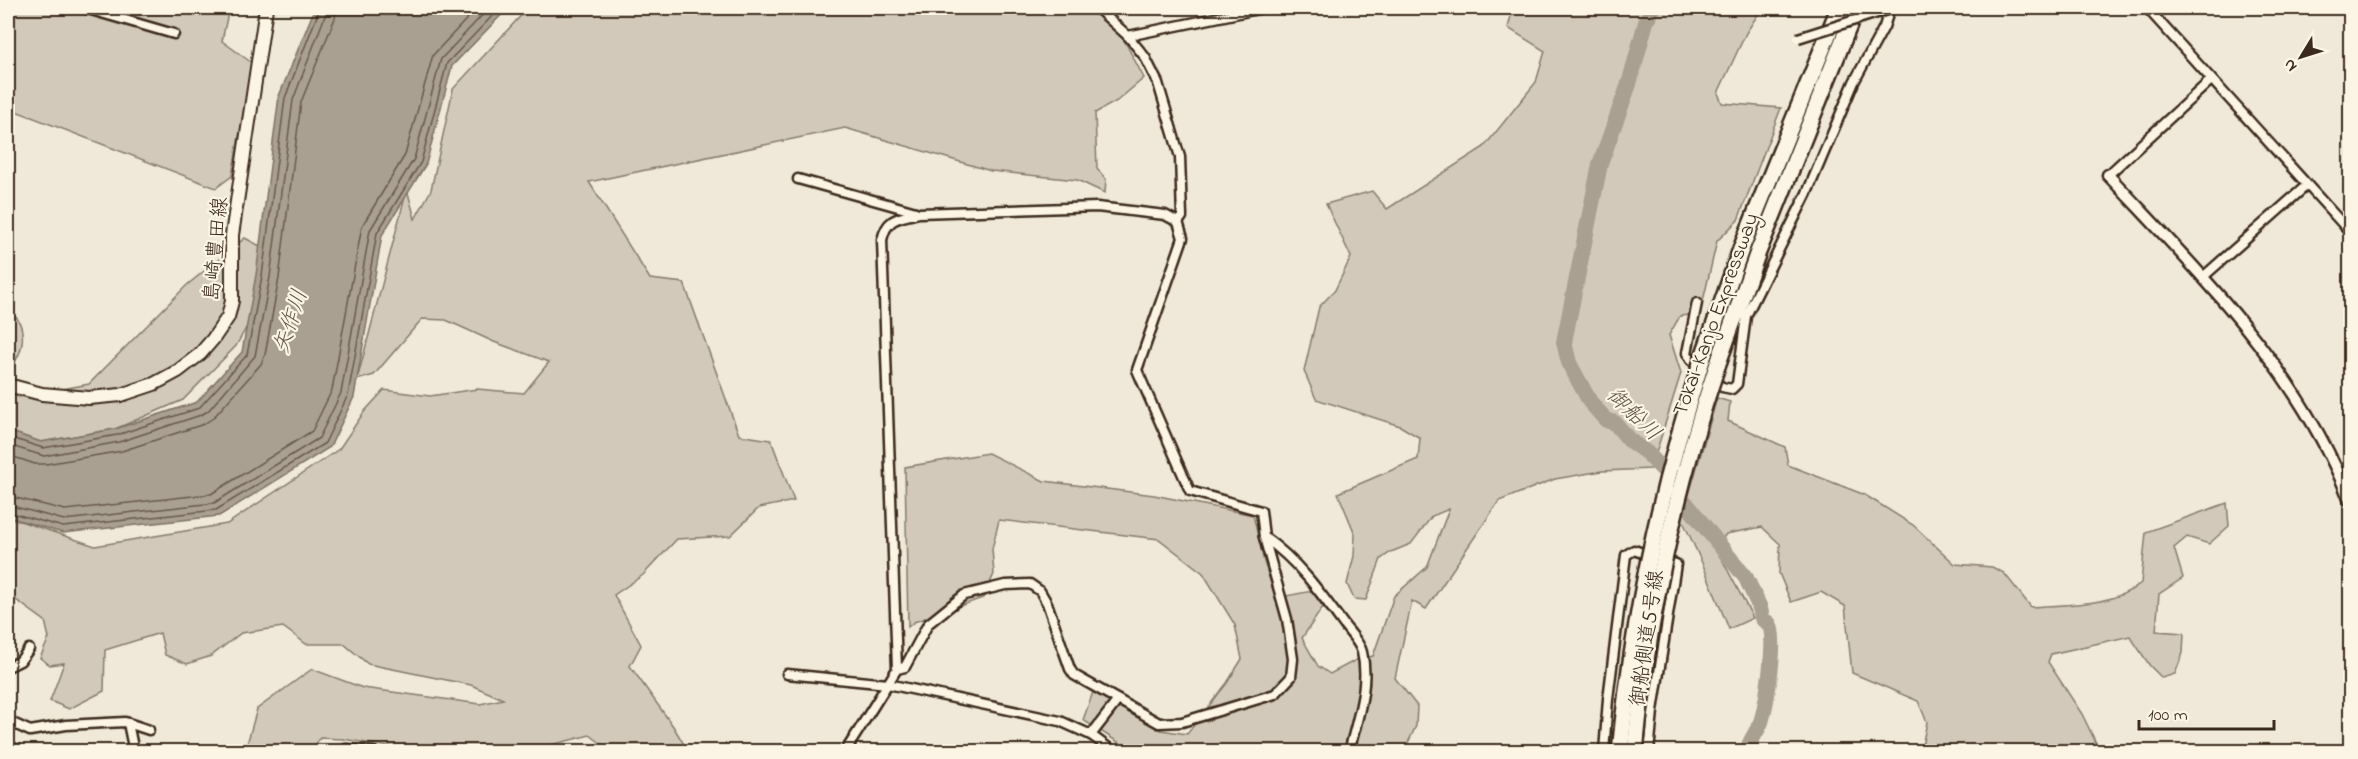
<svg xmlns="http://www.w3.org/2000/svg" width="2358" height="759" viewBox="0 0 2358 759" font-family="'Indie Flower','Klee One',sans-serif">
	<rect width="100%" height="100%" fill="#f0e9d9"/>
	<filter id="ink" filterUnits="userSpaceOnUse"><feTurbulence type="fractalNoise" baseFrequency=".0167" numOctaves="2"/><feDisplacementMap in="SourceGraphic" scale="12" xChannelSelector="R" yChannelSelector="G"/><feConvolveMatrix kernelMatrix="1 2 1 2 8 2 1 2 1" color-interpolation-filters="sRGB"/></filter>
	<g filter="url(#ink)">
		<g fill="#d2c9ba" stroke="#867a6c" stroke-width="1.5">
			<polygon points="8,8 229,8 222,41 252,63 232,176 216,188 8,108"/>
			<polygon points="528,8 1090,8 1124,40 1144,78 1117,101 1095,113 1097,169 1106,179 1105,193 1077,180 991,171 845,128 589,182 650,279 684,283 739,435 771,440 794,501 759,508 730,536 677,539 643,575 614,595 641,645 630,666 673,726 688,751 611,751 590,735 539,748 477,751 413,751 343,739 320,738 311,751 245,751 257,709 312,669 363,688 480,704 503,699 471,685 368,664 344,644 306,644 283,627 241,633 211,656 187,664 165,655 160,633 105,650 104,691 69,709 50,701 64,663 50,665 40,658 49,638 45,621 8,594 8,517 95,546 227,524 339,449 364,412 384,390 430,396 477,389 524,393 549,362 494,342 446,320 422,319 374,375 357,380 407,189 415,219 431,190 453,89"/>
			<polygon points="1513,8 1762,8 1746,33 1718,93 1722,103 1781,108 1738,220 1717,241 1700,314 1680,316 1669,335 1681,373 1651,469 1602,471 1555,479 1499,501 1426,609 1412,601 1395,678 1417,706 1416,726 1404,751 1132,751 1083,720 1093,692 1161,730 1187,734 1227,683 1242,659 1235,625 1203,573 1159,539 999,520 992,549 994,574 983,598 914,622 908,627 905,467 988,453 1044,481 1154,495 1253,515 1264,562 1276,598 1312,591 1323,607 1302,638 1318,666 1330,674 1356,660 1373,656 1394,596 1427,567 1449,509 1432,516 1411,544 1391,552 1381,559 1366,600 1354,599 1347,584 1354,556 1355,534 1338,493 1418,459 1420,438 1400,426 1316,399 1304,371 1319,307 1335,290 1351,257 1326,204 1372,191 1387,209 1484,147 1536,82 1545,51 1508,28"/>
			<polygon points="245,238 277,255 270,285 236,346 183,400 115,429 41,442 8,431 8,395 19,397 89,384 187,285"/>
			<path d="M8 316 17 318C26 332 23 349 15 362L8 363Z"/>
			<path d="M1717 398 1730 402 1728 421 1785 447 1788 465 1865 495 1913 525 1955 564 1992 567 2004 573 2031 607C2066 604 2113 607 2141 583L2146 532 2227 503 2229 526 2209 544 2187 537 2174 548 2183 578 2159 594 2156 631 2184 633 2183 653 2175 674 2162 678 2150 666 2130 636 2051 654 2048 662 2082 714 2100 751H1921L1927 722 1918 701 1852 673 1845 606 1821 592 1791 602 1779 573 1780 544 1762 527 1726 534 1716 548 1753 618 1729 629 1703 565 1682 519Z"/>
		</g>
		<polygon fill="#aaa091" stroke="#7e7163" stroke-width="1.5" points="315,8 508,8 452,66 426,164 382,235 354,397 330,447 219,516 63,533 8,517 8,431 41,442 115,429 197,402 242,352 256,275 279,96"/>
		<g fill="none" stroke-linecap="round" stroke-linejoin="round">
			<g stroke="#67594c" stroke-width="1.5">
				<polyline points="8,437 43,448 117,435 199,408 247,355 262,276 285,98 320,8"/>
				<polyline points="8,445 44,456 119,442 201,415 208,411 255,356 270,277 293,100 328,8"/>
				<polyline points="8,455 35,464 46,464 122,451 204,424 213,418 261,364 265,355 279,278 301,102 335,18 337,8"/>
				<polyline points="8,496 65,510 211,494 312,431 332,390 362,226 405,155 433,55 477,8"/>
				<polyline points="8,505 64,520 214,503 319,438 341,393 370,230 414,159 441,59 489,8"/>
				<polyline points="8,512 63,527 216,510 325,443 348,395 377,233 421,162 447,63 500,8"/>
			</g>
			<path stroke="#aaa091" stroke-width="16" d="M1653 8 1646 22 1629 84 1600 164 1564 342 1569 363 1590 402 1606 420 1615 423 1629 440 1647 453 1670 477 1676 484 1681 497 1746 578 1760 608 1762 618C1764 621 1767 622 1769 624 1778 637 1766 706 1761 722 1757 733 1749 740 1747 752"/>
			<defs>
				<g id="minor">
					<polyline points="84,8 174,34"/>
					<polyline points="1097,8 1128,36 1145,57 1158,83 1180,157 1182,217 1178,222"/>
					<polyline points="2147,8 2350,232"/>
					<polyline points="1128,36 1263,8"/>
					<polyline points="2108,175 2211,80"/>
					<polyline points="798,179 916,212"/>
					<polyline points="2203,277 2307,185"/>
					<polyline points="1697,303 1687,353 1691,360 1700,368"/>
					<polyline points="1712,379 1722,387 1732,389 1737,384 1746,316 1807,193 1854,82 1884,27 1890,8"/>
					<path d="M1264 537C1298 561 1320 592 1344 625 1350 633 1360 643 1362 652 1370 685 1357 719 1349 752"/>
					<polyline points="8,667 20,661 29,649"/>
					<polyline points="787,674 888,684 1060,721 1091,735 1114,752"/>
					<polyline points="8,721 30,731 66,725 125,722 149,730"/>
					<polyline points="128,723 134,752"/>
					<polyline points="1091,735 1118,700"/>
					<polyline points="340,752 346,749 374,752"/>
					<path d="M845 752 897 669 882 240C887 217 899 218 919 213L1097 207 1165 215 1178 222 1183 238 1137 370 1190 491 1261 511 1264 537 1287 619 1293 659 1291 677 1275 694 1182 722 1159 723 1074 675 1070 669 1047 603 1040 591 1030 584 1005 585 964 595 928 624 905 667 897 669"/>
					<polyline points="1604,752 1608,699 1626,555 1634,550 1651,556"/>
					<polyline points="1649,752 1653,711 1676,564 1663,560"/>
				</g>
				<path id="tertiary" d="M2108 175C2201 275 2300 371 2350 501"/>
				<polyline id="secondary" points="8,385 42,394 89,398 121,395 154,384 178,371 200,354 213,339 228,317 232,301 232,235 266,8"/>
				<polyline id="primary" points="8,748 16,752"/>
				<g id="motorway">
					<polyline points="1702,360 1741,249 1839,8"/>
					<polyline points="1717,366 1758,252 1856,8"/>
				</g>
			</defs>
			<use href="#minor" stroke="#3b2a1e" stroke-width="13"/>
			<use href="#tertiary" stroke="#3b2a1e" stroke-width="15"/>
			<use href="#secondary" stroke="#3b2a1e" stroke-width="16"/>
			<use href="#primary" stroke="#3b2a1e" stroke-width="18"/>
			<use href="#motorway" stroke="#3b2a1e" stroke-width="20"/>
			<use href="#minor" stroke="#fcf5e5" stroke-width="8"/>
			<use href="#tertiary" stroke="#fcf5e5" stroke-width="10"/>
			<use href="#secondary" stroke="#fcf5e5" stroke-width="12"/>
			<use href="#primary" stroke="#fcf5e5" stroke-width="14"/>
			<use href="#motorway" stroke="#fcf5e5" stroke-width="15"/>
			<defs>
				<polyline id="minor-bridge" points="1798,38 1890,9"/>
				<g id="motorway-bridge">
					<path d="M1620 752C1633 618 1660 488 1702 360"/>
					<path d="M1635 752C1647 620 1675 491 1717 366"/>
				</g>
			</defs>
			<use href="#minor-bridge" stroke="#3b2a1e" stroke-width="13" stroke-linecap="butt"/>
			<use href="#motorway-bridge" stroke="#3b2a1e" stroke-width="20" stroke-linecap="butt"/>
			<use href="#minor-bridge" stroke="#fcf5e5" stroke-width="8"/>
			<use href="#motorway-bridge" stroke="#fcf5e5" stroke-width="15"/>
		</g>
	</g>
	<g text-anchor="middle" stroke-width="4.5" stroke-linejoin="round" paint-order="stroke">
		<g font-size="21" fill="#3b2a1e" stroke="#fcf5e5">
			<text transform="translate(215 249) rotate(-85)" y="7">島崎豊田線</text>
			<text transform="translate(1715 314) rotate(-70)" y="7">Tokai-Kanjo Expressway</text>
			<text transform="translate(1646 638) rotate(-82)" y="7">御船側道5号線</text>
		</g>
		<g font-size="22" font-style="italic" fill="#625346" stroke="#fcf5e5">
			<text transform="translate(289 321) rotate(-72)" y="8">矢作川</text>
			<text transform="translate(1635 413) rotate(44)" y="8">御船川</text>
		</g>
	</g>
	<rect width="2358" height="759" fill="none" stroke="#fcf5e5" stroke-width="30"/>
	<rect x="15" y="15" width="2328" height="729" fill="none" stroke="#3b2a1e" stroke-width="2" filter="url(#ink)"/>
	<g transform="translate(2301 57) rotate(232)" stroke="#fcf5e5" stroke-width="4.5" paint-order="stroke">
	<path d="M0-4.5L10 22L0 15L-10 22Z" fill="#3b2a1e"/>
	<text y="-9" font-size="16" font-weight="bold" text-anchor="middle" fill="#3b2a1e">N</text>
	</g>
	<path d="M2139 720v9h135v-9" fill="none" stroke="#3b2a1e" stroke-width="3"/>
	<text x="2148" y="720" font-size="18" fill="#3b2a1e" stroke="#fcf5e5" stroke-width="4.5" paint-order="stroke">100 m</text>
</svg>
